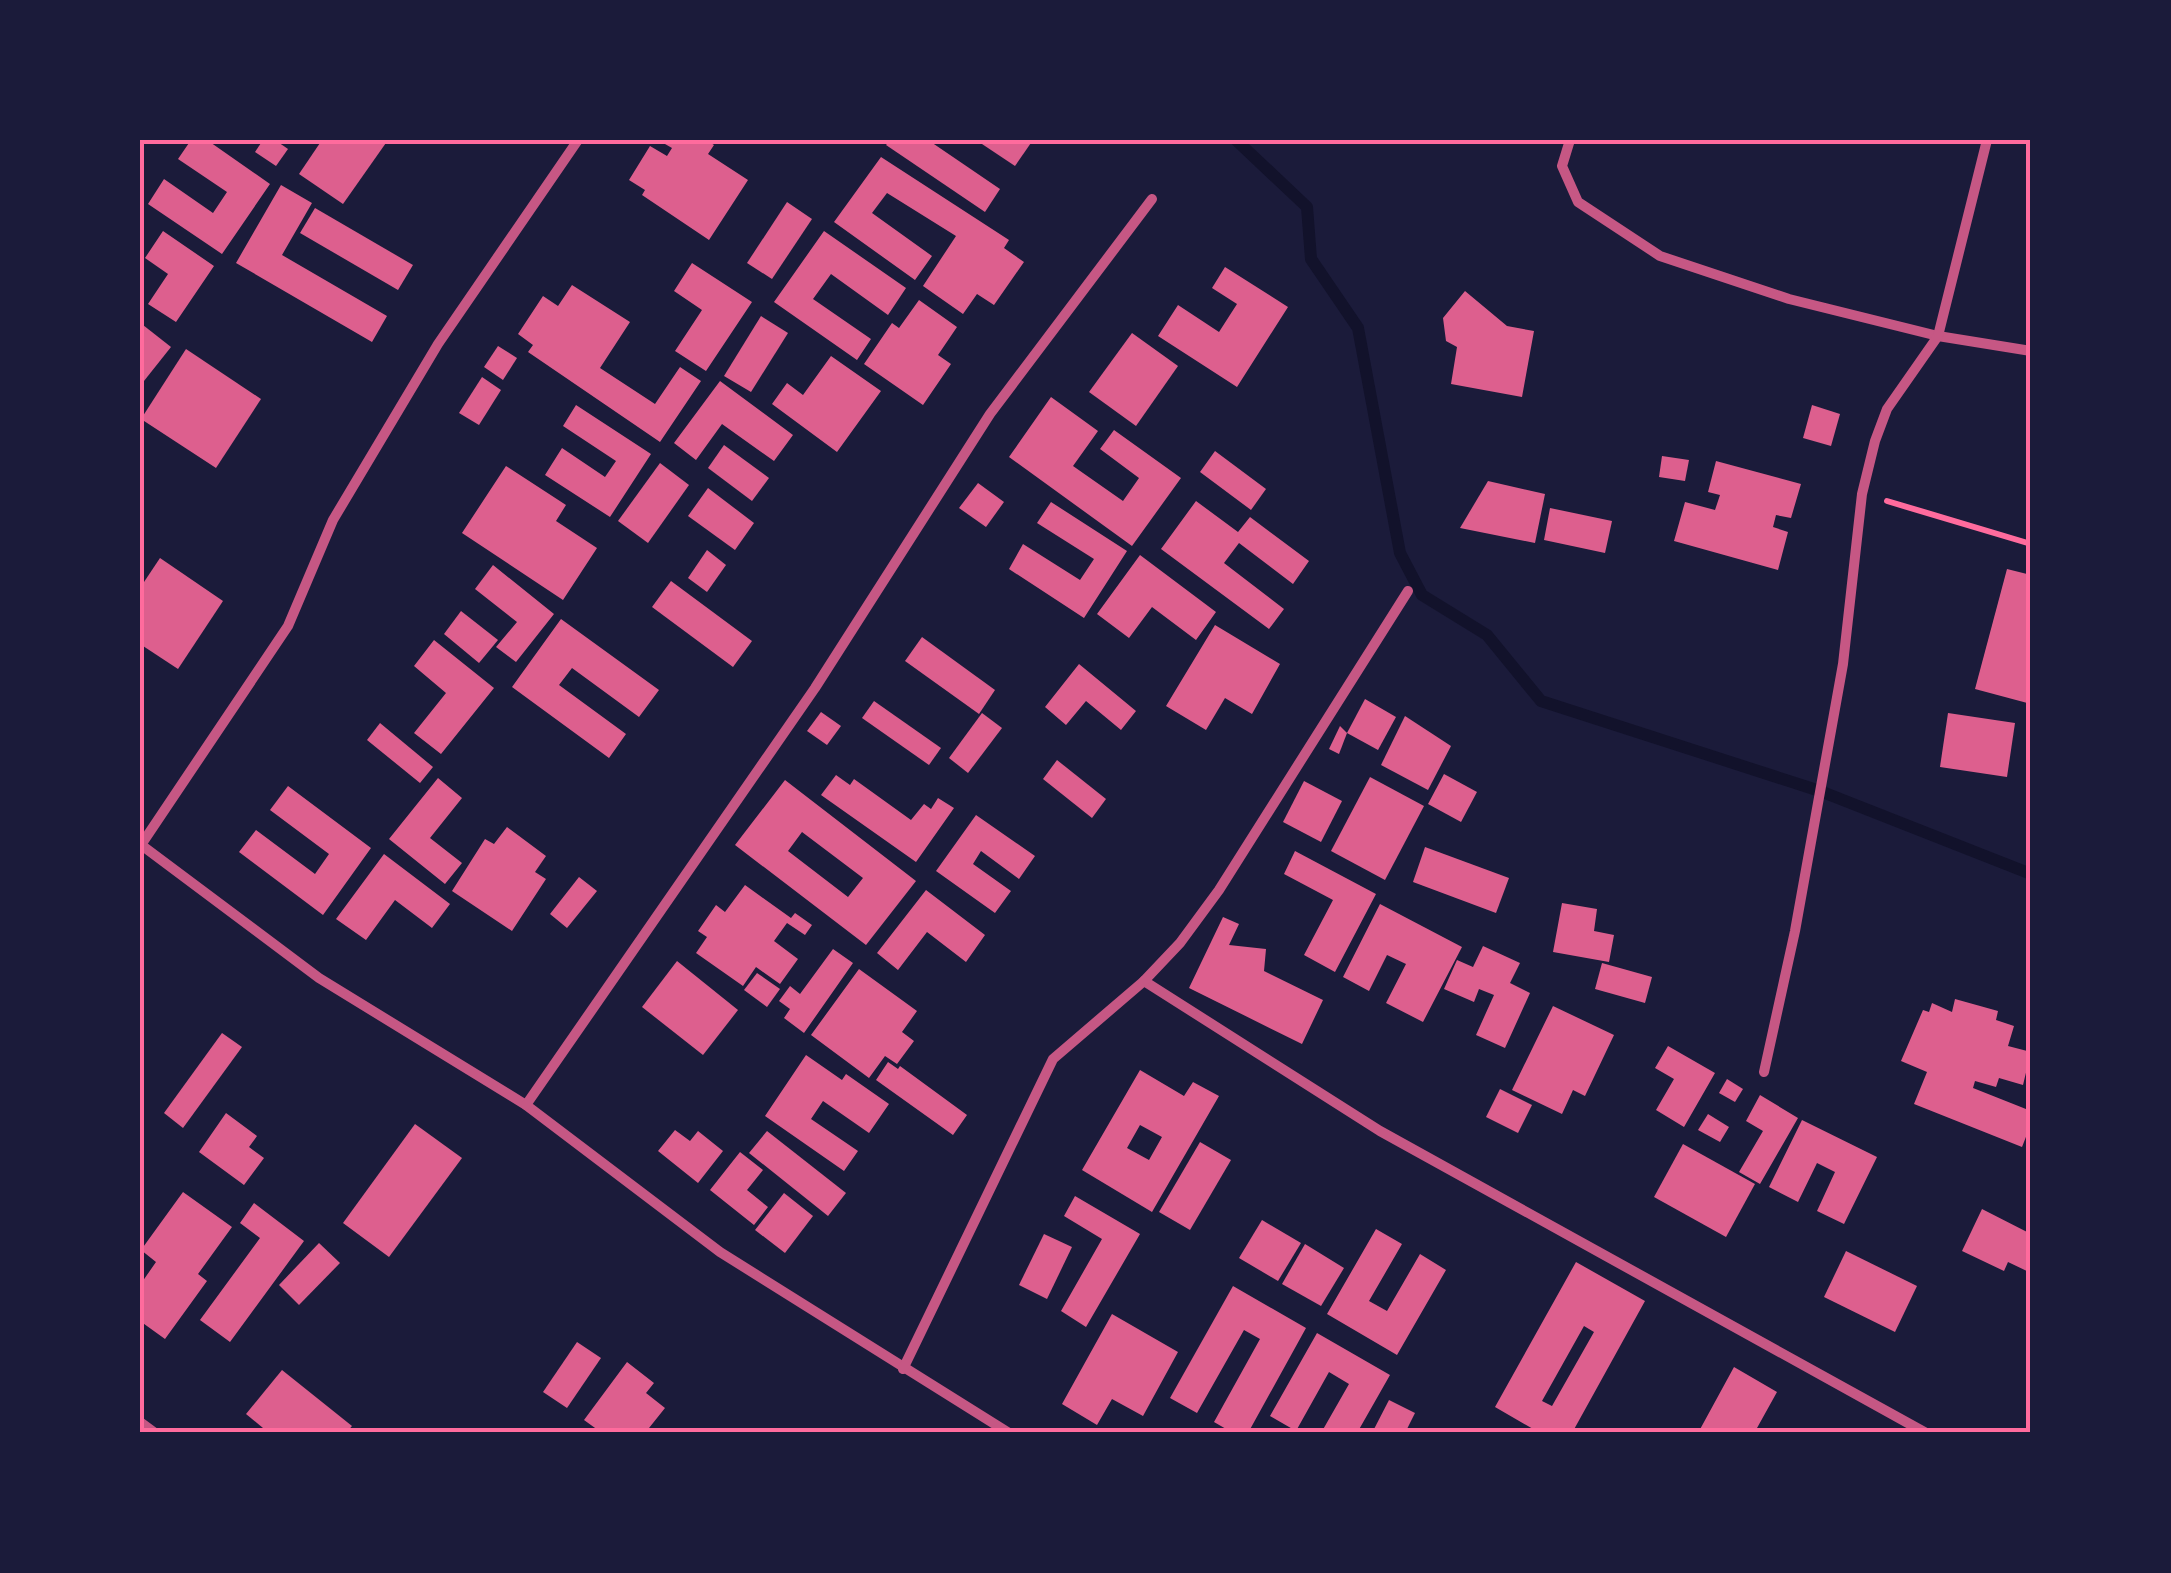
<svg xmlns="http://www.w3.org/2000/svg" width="2171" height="1573" viewBox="0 0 2171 1573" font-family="Overpass,sans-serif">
	<rect width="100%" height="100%" fill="#1b1b3a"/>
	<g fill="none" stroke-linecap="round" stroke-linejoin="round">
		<polyline stroke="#12122b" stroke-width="12" points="1236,140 1307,207 1311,259 1358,328 1400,553 1422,595 1487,635 1541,701 1820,791 2031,874"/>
	</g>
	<g fill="#dd5f8e" fill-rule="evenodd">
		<polygon points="191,140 207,140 270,184 222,254 148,204 164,179 213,213 227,192 178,159"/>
		<polygon points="263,140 275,140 288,149 276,166 255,152"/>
		<polygon points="322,140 388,140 343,204 299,174"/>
		<polygon points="668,140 706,140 714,145 708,154 748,180 709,240 642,195 645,190 629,180 650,146 667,156 672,148 665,144"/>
		<polygon points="890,140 928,140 1000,189 985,212 886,145"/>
		<polygon points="976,140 1033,140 1015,166"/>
		<polygon points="881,157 1009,240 1004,248 1024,262 994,305 977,294 963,314 923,286 956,236 887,193 872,213 932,256 915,280 834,222"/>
		<polygon points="281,185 312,203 282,255 387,316 372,342 236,263"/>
		<polygon points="787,202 812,219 772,279 747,263"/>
		<polygon points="315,208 413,265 398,290 300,233"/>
		<polygon points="163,231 214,266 176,322 148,304 168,274 145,258"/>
		<polygon points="824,231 906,288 888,315 831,274 813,299 871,339 857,360 774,302"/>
		<polygon points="692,263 752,302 706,371 675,351 702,310 674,291"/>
		<polygon points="1225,267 1288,307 1237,387 1158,336 1178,305 1219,332 1237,304 1212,288"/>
		<polygon points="572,285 630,322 600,368 655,404 680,367 701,381 660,442 528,352 533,345 518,334 543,296 558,306"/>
		<polygon points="1465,291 1507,326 1534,331 1522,397 1451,384 1457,347 1446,341 1443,318"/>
		<polygon points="919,300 957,327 938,355 951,364 923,405 864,364 892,323 899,328"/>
		<polygon points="761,316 788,333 751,392 724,376"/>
		<polygon points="143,325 171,347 140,386 140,328"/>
		<polygon points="1132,333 1178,366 1136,426 1089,392"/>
		<polygon points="498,346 517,358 503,380 484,367"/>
		<polygon points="186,349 261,399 216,468 141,419"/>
		<polygon points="831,356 881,391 837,452 772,404 787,383 803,395"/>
		<polygon points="482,377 501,390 479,425 459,413"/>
		<polygon points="720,381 793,435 774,461 722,424 696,460 674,443"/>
		<polygon points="1051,397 1098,431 1073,466 1123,501 1139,478 1100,449 1114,430 1181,478 1132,546 1009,457"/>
		<polygon points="576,405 651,454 610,517 545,475 562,448 605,477 616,461 563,426"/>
		<polygon points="1812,405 1840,414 1831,446 1803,438"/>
		<polygon points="724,445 769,478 752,501 708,468"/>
		<polygon points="1215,451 1266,489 1251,510 1200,472"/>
		<polygon points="1662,456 1689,460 1685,481 1659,477"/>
		<polygon points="1716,461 1801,484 1791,518 1776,515 1773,527 1788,532 1778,570 1674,541 1685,502 1715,510 1720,495 1708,492"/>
		<polygon points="660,463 689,485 648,543 618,521"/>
		<polygon points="506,466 566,505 556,521 597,548 563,600 462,533"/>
		<polygon points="1488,481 1545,494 1535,543 1460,528"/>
		<polygon points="978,483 1004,502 986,527 959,508"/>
		<polygon points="708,488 754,523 735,550 688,516"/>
		<polygon points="1196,501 1238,532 1250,517 1309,561 1293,584 1239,543 1224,563 1284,609 1269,629 1161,549"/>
		<polygon points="1051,502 1127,551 1084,618 1009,569 1023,544 1080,580 1094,559 1037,523"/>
		<polygon points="1550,508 1612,521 1605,553 1544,540"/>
		<polygon points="707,550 726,565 707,592 688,578"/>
		<polygon points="1140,555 1216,612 1196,640 1152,607 1129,638 1097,614"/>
		<polygon points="160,558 223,601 178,669 140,644 140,588"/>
		<polygon points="493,565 554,614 516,662 496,647 517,622 475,589"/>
		<polygon points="2007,569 2031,575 2031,704 1975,689"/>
		<polygon points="671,581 752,641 733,667 652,607"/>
		<polygon points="461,611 498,640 479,663 444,634"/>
		<polygon points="561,619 659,690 639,717 572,668 559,685 626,734 609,758 512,687"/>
		<polygon points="1215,625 1280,664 1252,714 1225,698 1206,730 1166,706"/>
		<polygon points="922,637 995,690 979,714 905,661"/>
		<polygon points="434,640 494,688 441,754 414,733 446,693 414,666"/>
		<polygon points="1079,664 1136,711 1121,730 1086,701 1066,725 1045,707"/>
		<polygon points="1365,699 1396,717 1378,750 1347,733"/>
		<polygon points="874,701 941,748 929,765 862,718"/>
		<polygon points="821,712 841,726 827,745 807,731"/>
		<polygon points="982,713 1002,728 968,773 949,758"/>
		<polygon points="1948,713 2015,723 2007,777 1940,767"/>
		<polygon points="1405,716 1451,746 1428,790 1381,765"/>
		<polygon points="380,723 433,767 420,783 367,740"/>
		<polygon points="1340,726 1347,733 1339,754 1329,749"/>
		<polygon points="1057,760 1106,799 1092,818 1043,779"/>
		<polygon points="1444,774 1477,792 1461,822 1428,804"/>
		<polygon points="836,775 850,785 854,779 911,820 924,804 931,809 938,798 954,808 916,862 821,795"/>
		<polygon points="1370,777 1424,806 1385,880 1331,851"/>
		<polygon points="438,778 462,798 430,838 462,863 445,884 389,839"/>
		<path d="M785 780 916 881 866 945 735 845ZM802 832 863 878 848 897 788 851Z"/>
		<polygon points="1304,781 1342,801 1321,842 1283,822"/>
		<polygon points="288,786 371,848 323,915 239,852 256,830 315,874 329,854 270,810"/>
		<polygon points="976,815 1035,856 1019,879 981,851 973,864 1011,891 995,913 936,871"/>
		<polygon points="507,827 546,856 535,872 546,879 512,931 452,891 485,839 494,844"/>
		<polygon points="1425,847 1509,878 1496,913 1413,882"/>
		<polygon points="1295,851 1376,894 1335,972 1304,955 1333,900 1284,874"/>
		<polygon points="384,854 450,904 432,928 395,900 366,940 336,919"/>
		<polygon points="579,877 597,891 567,928 550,914"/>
		<polygon points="745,885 791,918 795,913 812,925 805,935 787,923 774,941 798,959 780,984 756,967 743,986 696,953 707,937 698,931 716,905 725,912"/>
		<polygon points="926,890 985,935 966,962 927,932 898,970 877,953"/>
		<polygon points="1562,903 1597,909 1594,931 1614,935 1609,962 1553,952"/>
		<polygon points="1380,904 1462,947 1423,1022 1386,1003 1406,964 1387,955 1369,991 1343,977"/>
		<polygon points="1223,917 1239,924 1229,945 1266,949 1264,971 1323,1000 1302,1044 1189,988"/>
		<polygon points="1483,946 1520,963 1510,983 1530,993 1505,1048 1476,1035 1494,995 1479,989 1474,1002 1444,989 1457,960 1473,967"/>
		<polygon points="833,949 853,963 804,1033 784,1018 790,1009 779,1001 790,986 800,994"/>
		<polygon points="677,961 738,1010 703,1055 642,1007"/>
		<polygon points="1602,963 1652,977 1645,1003 1595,989"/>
		<polygon points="859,969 917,1011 902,1032 914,1041 897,1064 885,1056 869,1078 811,1035"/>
		<polygon points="757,973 780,989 767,1007 744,990"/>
		<polygon points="1955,999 1998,1011 1996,1020 2014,1026 2008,1046 2031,1052 2023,1085 1999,1078 1996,1087 1975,1081 1973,1088 2031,1111 2031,1124 2022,1147 1914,1104 1927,1072 1901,1061 1923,1010 1929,1012 1932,1003 1952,1012"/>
		<polygon points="1553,1006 1614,1035 1585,1096 1573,1090 1562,1114 1512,1090"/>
		<polygon points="222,1033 242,1047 183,1128 164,1113"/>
		<polygon points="1668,1046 1715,1073 1684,1127 1656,1110 1674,1079 1655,1068"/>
		<polygon points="806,1055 842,1080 846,1074 889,1104 869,1133 823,1101 811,1119 858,1151 844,1171 765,1116"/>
		<polygon points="888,1062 898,1069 900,1066 967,1115 953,1135 876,1080"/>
		<path d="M1140 1070 1184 1096 1193 1082 1219 1096 1152 1212 1082 1170ZM1140 1125 1162 1137 1149 1160 1127 1148Z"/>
		<polygon points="1727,1079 1743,1089 1735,1102 1719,1093"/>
		<polygon points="1500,1089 1532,1105 1518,1133 1486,1117"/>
		<polygon points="1760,1095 1798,1118 1760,1184 1739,1172 1763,1131 1746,1121"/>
		<polygon points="226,1113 257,1136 249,1147 264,1158 244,1185 199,1152"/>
		<polygon points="1708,1114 1729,1127 1720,1142 1698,1130"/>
		<polygon points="1802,1120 1877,1157 1844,1224 1817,1211 1835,1172 1817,1163 1798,1202 1769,1187"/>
		<polygon points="415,1124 462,1158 389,1257 343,1223"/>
		<polygon points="675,1130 690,1141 698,1131 723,1151 698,1183 658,1151"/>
		<polygon points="767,1131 846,1193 828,1216 749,1153"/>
		<polygon points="1200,1142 1231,1160 1190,1230 1159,1212"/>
		<polygon points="1683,1144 1755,1184 1726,1237 1654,1197"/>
		<polygon points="740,1152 763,1170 747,1190 768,1207 754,1225 710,1190"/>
		<polygon points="183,1192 232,1227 198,1274 207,1281 165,1339 140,1321 140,1285 156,1262 141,1250"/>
		<polygon points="784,1193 813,1216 785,1253 755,1230"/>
		<polygon points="1075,1196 1140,1234 1086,1327 1061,1311 1102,1239 1064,1216"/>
		<polygon points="254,1203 304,1241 230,1342 200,1320 260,1238 240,1223"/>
		<polygon points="1982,1209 2031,1234 2031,1273 2008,1262 2004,1271 1962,1251"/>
		<polygon points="1262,1220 1301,1243 1278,1281 1239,1258"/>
		<polygon points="1376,1229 1402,1244 1369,1301 1387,1311 1420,1254 1446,1270 1397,1355 1327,1314"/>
		<polygon points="1044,1234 1072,1247 1047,1299 1019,1285"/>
		<polygon points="319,1243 340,1263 299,1305 279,1285"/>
		<polygon points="1305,1244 1344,1268 1321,1306 1282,1284"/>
		<polygon points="1846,1251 1917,1286 1895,1332 1824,1297"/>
		<path d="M1576 1262 1645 1301 1572 1433H1540L1495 1407ZM1584 1326 1594 1332 1552 1406 1542 1401Z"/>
		<polygon points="1233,1286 1306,1328 1248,1433 1233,1433 1214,1422 1260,1339 1244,1330 1197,1413 1170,1398"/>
		<polygon points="1112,1314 1178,1352 1143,1416 1112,1399 1097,1425 1062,1404"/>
		<polygon points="1317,1333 1390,1375 1357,1433 1321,1433 1349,1384 1329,1372 1296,1431 1270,1416"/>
		<polygon points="577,1342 601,1358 567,1408 543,1392"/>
		<polygon points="627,1362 654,1383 646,1393 665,1408 645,1433 602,1433 584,1420"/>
		<polygon points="1734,1367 1777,1392 1757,1428 1766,1433 1698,1433"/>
		<polygon points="282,1370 352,1426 346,1433 269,1433 246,1414"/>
		<polygon points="1389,1400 1415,1413 1405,1433 1372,1433"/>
	</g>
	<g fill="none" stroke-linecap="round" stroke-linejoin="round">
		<polyline stroke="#ff6b9d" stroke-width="6" points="1887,501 2031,544"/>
		<g stroke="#c65784" stroke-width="10">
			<polyline points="1570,140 1562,166 1578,202 1660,256 1789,299 1938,336 2031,351"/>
			<polyline points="140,844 319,978 526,1105 720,1252 1009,1433"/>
			<polyline points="141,845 288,626 333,520 438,344 578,140"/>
			<polyline points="1144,981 1380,1131 1926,1433"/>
			<polyline points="1764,1072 1795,931 1843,664 1862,494 1875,441 1887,409 1938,336 1987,140"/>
			<polyline points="526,1105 815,688 990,414 1152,199"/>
			<polyline points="903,1369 1053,1059 1144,981 1180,943 1219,890 1408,591"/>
			<polyline points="140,1422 155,1433"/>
		</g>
	</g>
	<rect width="2171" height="1573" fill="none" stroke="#1b1b3a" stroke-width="285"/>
	<rect x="142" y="142" width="1886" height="1288" fill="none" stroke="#ff6b9d" stroke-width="4"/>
</svg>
